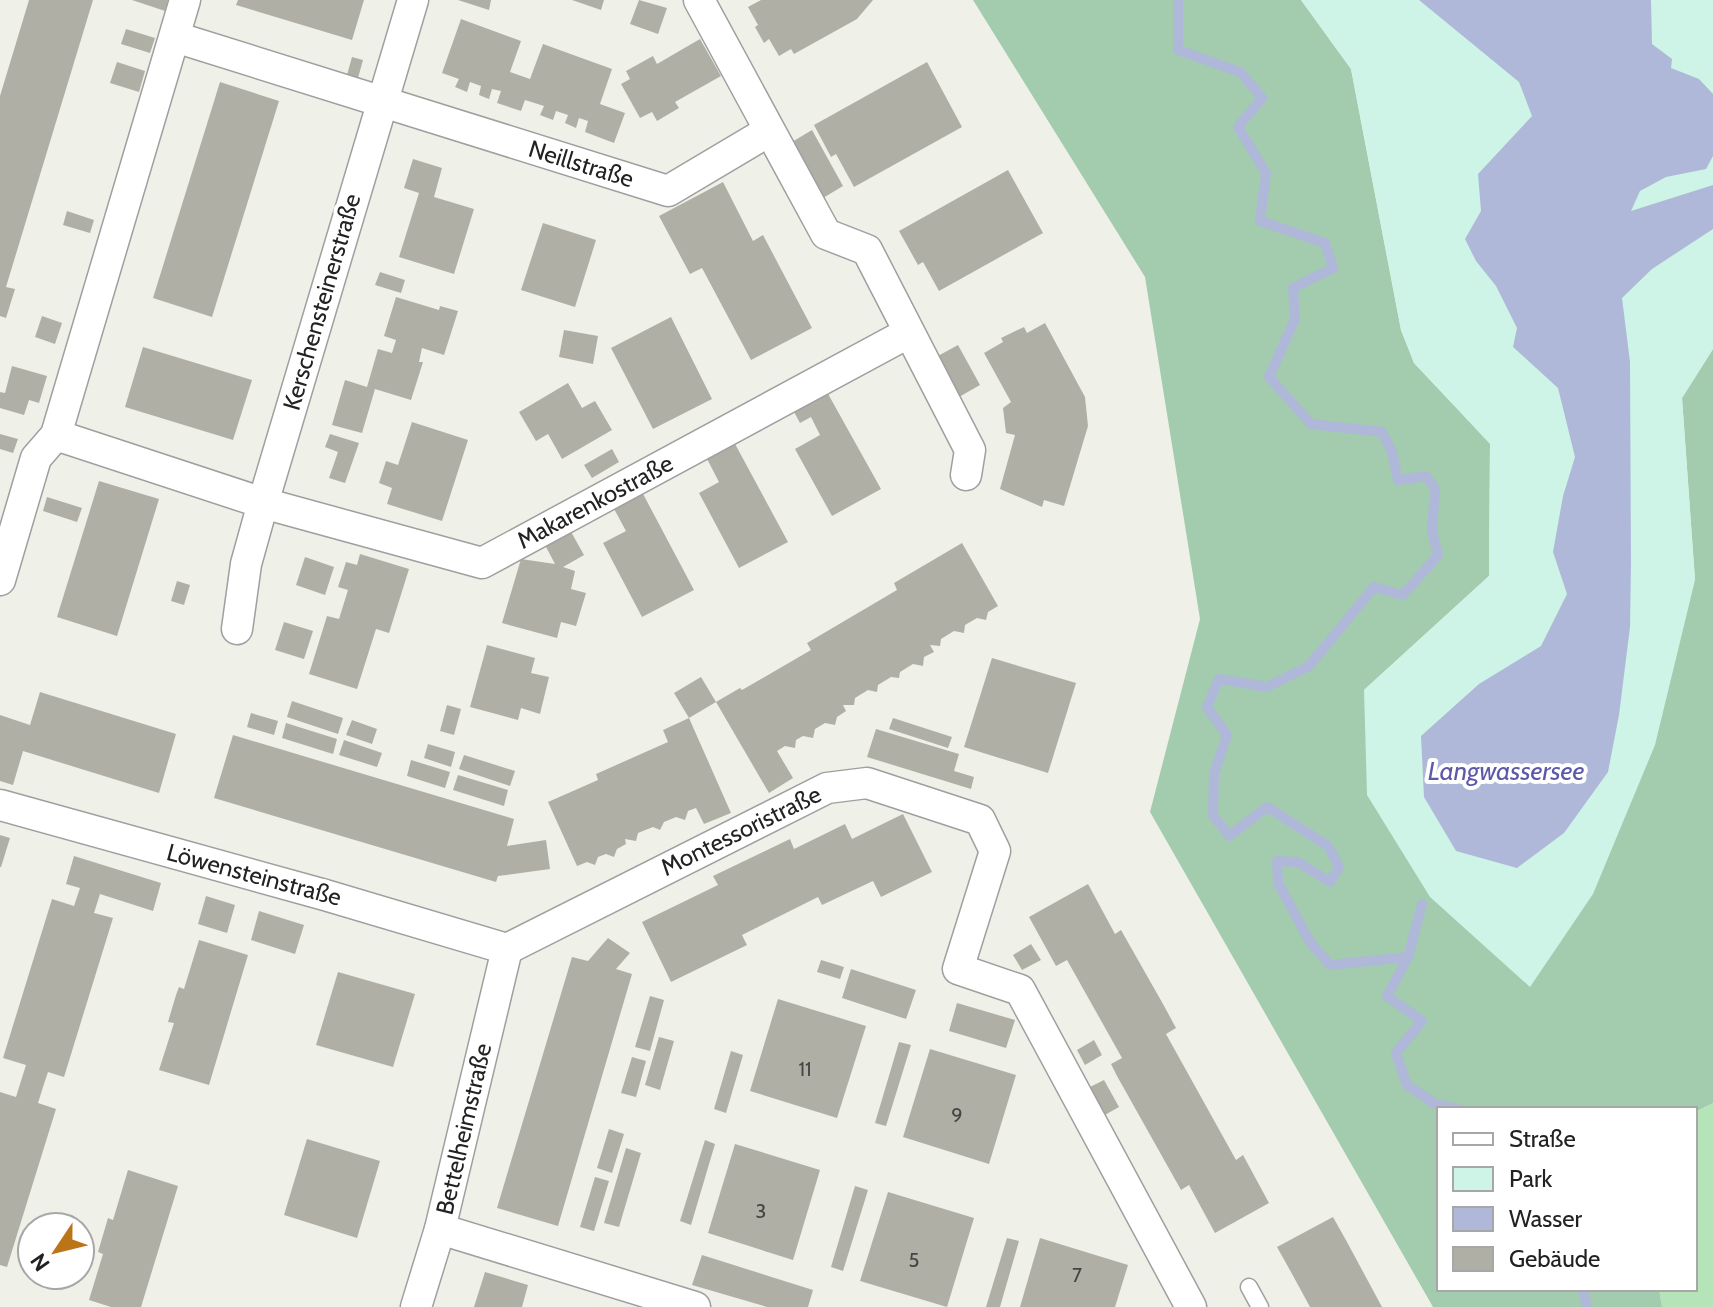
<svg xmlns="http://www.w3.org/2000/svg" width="1713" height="1307" viewBox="0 0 1713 1307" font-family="Cabin,sans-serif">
	<rect width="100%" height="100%" fill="#eff1e9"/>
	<polygon fill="#b6e4b9" points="1713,1103 1713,1307 1662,1307 1659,1289 1695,1289 1695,1112"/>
	<polygon fill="#a3cbae" points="973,0 1301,0 1351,69 1401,330 1414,363 1490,443 1489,576 1364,690 1695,580 1682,398 1713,349 1713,1103 1695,1112 1695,1109 1439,1109 1439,1289 1659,1289 1662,1307 1433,1307 1150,812 1200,619 1145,277"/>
	<polygon fill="#cdf4e6" points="1301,0 1713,0 1713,349 1682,398 1695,580 1655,745 1593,894 1530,987 1430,897 1367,795 1364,690 1489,576 1490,444 1414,363 1401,330 1351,69"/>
	<polygon fill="#afb8d9" points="1419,0 1651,0 1652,44 1672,59 1671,68 1699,79 1713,94 1713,156 1706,169 1666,177 1640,191 1631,211 1713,185 1713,229 1652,269 1622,298 1630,362 1631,563 1630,627 1619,715 1608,772 1564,833 1517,868 1456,851 1424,797 1421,736 1479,684 1541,646 1567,594 1553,552 1563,496 1575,457 1558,388 1513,347 1517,328 1496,286 1476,261 1465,239 1481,211 1478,174 1532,116 1519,82"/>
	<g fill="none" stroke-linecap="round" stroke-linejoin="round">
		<g stroke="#afb8d9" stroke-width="10">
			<polyline points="1178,0 1178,50 1240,72 1262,98 1238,127 1266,173 1260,221 1325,243 1333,268 1293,288 1295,319 1269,377 1311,424 1382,432 1392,452 1398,480 1426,476 1435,489 1432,531 1438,555 1403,595 1374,587 1309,666 1267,687 1219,679 1207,707 1227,735 1214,774 1213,815 1229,836 1267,807 1328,846 1339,867 1330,882 1298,862 1277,861 1278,883 1310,942 1330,965 1408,957"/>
			<polyline points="1422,904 1408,957 1387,996 1422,1021 1396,1053 1407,1085 1435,1104 1459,1109"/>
			<polyline points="1583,1289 1587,1307"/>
		</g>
	</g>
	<g fill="#afafa5">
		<polygon points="29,0 93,0 6,287 15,289 6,318 0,316 0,96"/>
		<polygon points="132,0 168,0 165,11"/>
		<polygon points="238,0 364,0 352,40 236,5"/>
		<polygon points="458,0 491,0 489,10"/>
		<polygon points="572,0 604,0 601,10"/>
		<polygon points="639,0 667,8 658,34 630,24"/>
		<polygon points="761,0 873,0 857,19 794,54 791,49 779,56 769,39 764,43 755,27 758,25 748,7"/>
		<polygon points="461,19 521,41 510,72 530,79 543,44 612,69 600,104 625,113 614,143 585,132 588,121 579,118 576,128 565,123 568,115 556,111 553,120 540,115 544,106 525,100 521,111 497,103 501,91 492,89 489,99 479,95 481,86 470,82 467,92 455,87 459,79 442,73"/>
		<polygon points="126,29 155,38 150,53 121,44"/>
		<polygon points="700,39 721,76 675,102 679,108 657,121 652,112 640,118 621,84 630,79 626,71 653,56 657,64"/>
		<polygon points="352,57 363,60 358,78 347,75"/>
		<polygon points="117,62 145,71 139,92 110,83"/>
		<polygon points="927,62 962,127 854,187 836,154 831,157 814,125"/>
		<polygon points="220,82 279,101 212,317 153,298"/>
		<polygon points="812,130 843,186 818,201 787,145"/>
		<polygon points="413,159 442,168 434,197 474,209 454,274 399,257 419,193 404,188"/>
		<polygon points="1008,170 1043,233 939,291 923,262 918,265 899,231"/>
		<polygon points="723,182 753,241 763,235 812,328 751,360 702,268 690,274 659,216"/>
		<polygon points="67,211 94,220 90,233 63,225"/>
		<polygon points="543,223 596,240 575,307 521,290"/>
		<polygon points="380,272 405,280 401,293 375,285"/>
		<polygon points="396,297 439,310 440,306 458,311 444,355 422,348 419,362 423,362 411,400 375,389 362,433 332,425 345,380 367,387 378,349 392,353 396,340 384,336"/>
		<polygon points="42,316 62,323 55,344 35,337"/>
		<polygon points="671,317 712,399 653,429 611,348"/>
		<polygon points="1045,323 1085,397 1088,426 1064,506 1044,500 1042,507 1000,489 1015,435 1006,433 1003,408 1011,402 984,353 1003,342 1001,338 1024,327 1027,333"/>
		<polygon points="564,330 598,336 593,364 559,357"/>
		<polygon points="958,345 980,385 959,397 936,357"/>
		<polygon points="143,347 252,380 233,440 125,407"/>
		<polygon points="12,366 47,376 39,403 29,400 24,415 0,408 0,392 5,393"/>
		<polygon points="568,383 582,408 595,401 612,430 562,459 548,434 536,441 519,412"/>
		<polygon points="827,392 881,489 832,516 795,449 820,435 811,417 800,423 793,410"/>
		<polygon points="412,422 468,440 442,521 387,504 392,488 379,483 386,461 398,465"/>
		<polygon points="0,434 18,439 13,453 0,449"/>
		<polygon points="330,434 359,443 345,483 329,478 338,452 325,447"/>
		<polygon points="734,442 788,542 739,568 699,493 719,482 706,457"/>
		<polygon points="612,449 619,462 592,478 584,465"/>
		<polygon points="99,481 159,499 117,636 57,617"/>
		<polygon points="642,492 694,590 642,617 603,543 626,531 613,507"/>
		<polygon points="47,497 82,508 77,522 43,511"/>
		<polygon points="570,530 584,555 563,567 575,571 571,589 586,593 576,626 561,622 557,638 502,623 521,559 555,564 545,545"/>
		<polygon points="962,543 998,606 988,612 986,620 977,618 965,625 964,633 954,631 941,639 940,646 930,645 934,652 924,657 923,666 913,664 900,672 899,678 891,677 878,685 877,692 868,690 855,698 854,705 843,705 846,711 837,717 835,725 825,723 815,729 813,738 803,736 796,740 795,748 785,746 777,751 793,778 769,793 716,702 689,718 674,693 701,677 716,702 740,688 742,690 811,650 807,643 897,590 894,583"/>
		<polygon points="360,554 409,569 389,633 376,629 357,689 309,674 327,616 339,619 348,590 338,587 346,562 357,565"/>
		<polygon points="305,557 334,567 325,595 296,585"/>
		<polygon points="177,581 190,585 184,605 171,601"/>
		<polygon points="284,622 313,631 304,659 275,650"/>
		<polygon points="487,645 535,658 531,673 549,677 540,714 521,708 518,720 470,707"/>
		<polygon points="992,658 1076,683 1048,773 964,747"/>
		<polygon points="40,692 176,734 159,793 23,751 13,785 0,781 0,715 30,725"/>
		<polygon points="292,701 343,718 338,734 287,717"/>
		<polygon points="447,705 461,709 454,735 440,731"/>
		<polygon points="251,713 278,721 274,735 247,727"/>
		<polygon points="689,718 731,813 704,824 696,808 688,811 685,820 676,817 664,822 660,830 653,827 638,833 636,841 625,839 626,844 617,849 614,857 606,854 598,857 595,865 587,862 577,866 548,802 598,780 596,774 668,742 663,730"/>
		<polygon points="893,718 952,737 948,748 889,729"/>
		<polygon points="352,720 377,729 372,744 346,735"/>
		<polygon points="286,723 337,739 333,754 282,738"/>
		<polygon points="876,729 959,754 954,771 974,777 971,789 867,757"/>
		<polygon points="233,735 514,819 507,846 546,840 550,869 498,876 496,882 214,798"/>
		<polygon points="344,740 382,753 377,767 339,755"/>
		<polygon points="428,744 455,752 451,767 424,758"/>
		<polygon points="464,755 515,771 510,786 459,769"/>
		<polygon points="411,760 450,772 445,788 407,776"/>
		<polygon points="458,775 508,790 504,806 453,790"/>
		<polygon points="903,814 932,872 881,897 873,881 822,905 818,897 742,935 747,945 671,982 642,922 718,885 713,876 790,839 794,849 845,824 852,839"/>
		<polygon points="0,835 10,838 1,867 0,867"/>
		<polygon points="74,856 161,883 153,911 100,894 94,913 113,918 64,1077 48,1072 43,1087 38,1103 56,1109 7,1267 0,1265 0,1092 16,1097 26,1065 3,1058 52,899 74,906 80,888 66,884"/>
		<polygon points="1088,884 1115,934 1121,930 1163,1004 1176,1028 1166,1034 1236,1160 1243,1155 1269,1203 1215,1233 1189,1185 1181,1190 1117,1076 1111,1064 1122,1058 1067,960 1056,966 1029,917"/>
		<polygon points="206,896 235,905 227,933 198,924"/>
		<polygon points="259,911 304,925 295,954 251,940"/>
		<polygon points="608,938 630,953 616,969 632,974 558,1226 497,1208 572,957 588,961"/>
		<polygon points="199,940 248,955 209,1085 159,1070 174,1023 168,1022 176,995 179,987 184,989"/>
		<polygon points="1031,944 1041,960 1022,970 1013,955"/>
		<polygon points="821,960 844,967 840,979 817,972"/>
		<polygon points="851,969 916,990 906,1019 842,998"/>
		<polygon points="338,972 415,994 393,1067 316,1045"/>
		<polygon points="650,996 664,1000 650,1051 635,1047"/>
		<polygon points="778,999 866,1026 837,1118 750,1091"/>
		<polygon points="957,1003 1015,1020 1006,1048 949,1031"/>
		<polygon points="659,1037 674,1041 660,1090 645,1085"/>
		<polygon points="1094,1040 1102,1055 1085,1065 1077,1050"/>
		<polygon points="899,1042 911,1045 886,1126 875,1123"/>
		<polygon points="930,1049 1016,1075 989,1164 903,1137"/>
		<polygon points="731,1051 743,1055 726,1113 714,1109"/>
		<polygon points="632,1057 646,1061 636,1097 621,1093"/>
		<polygon points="1104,1080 1119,1107 1103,1116 1088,1088"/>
		<polygon points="609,1129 624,1134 612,1173 597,1168"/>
		<polygon points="307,1139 380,1161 357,1238 284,1215"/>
		<polygon points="705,1140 715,1144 691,1225 680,1221"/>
		<polygon points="735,1144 820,1170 793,1260 708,1233"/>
		<polygon points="626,1148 641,1153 619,1227 604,1223"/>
		<polygon points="128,1170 178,1186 141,1307 111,1307 89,1300 103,1254 98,1252 108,1218 113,1220"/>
		<polygon points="595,1177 609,1181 594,1231 580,1227"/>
		<polygon points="855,1186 868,1190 843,1271 831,1267"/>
		<polygon points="888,1192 974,1218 947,1307 860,1281"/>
		<polygon points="1333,1217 1347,1242 1382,1307 1310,1307 1291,1272 1277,1247"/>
		<polygon points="1007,1238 1019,1241 1000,1307 986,1307"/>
		<polygon points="1040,1238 1128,1265 1115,1307 1020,1307"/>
		<polygon points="702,1255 813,1290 808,1307 767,1307 692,1285"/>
		<polygon points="485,1272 528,1285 522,1307 474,1307"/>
	</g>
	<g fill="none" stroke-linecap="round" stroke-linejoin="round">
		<defs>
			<polyline id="service" points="1249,1287 1260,1307"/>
			<g id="minor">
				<polyline points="185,0 56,435 263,503 482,563 908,333"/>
				<polyline points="699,0 826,234 867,250 970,450 966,475"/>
				<polyline points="175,37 668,191 769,131"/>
				<polyline points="0,580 36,458 56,435"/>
				<polyline points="237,629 246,564 263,503 413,0"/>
				<polyline points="0,805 325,895 507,949"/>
				<polyline points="507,949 827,788 867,783 980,820 995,851 958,969 1020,990 1191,1307"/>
				<polyline points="440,1229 695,1307"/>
				<polyline points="416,1307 440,1229 507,949"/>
			</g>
		</defs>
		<use href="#service" stroke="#9f9f9f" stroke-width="19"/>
		<use href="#minor" stroke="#9f9f9f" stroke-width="33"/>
		<use href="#service" stroke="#fff" stroke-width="16"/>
		<use href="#minor" stroke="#fff" stroke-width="30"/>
	</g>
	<g text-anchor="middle" stroke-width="8" stroke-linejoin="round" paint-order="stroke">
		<g font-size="20" fill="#454543">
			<text x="805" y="1076">11</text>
			<text x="957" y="1122">9</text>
			<text x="761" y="1218">3</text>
			<text x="914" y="1267">5</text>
			<text x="1077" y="1282">7</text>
		</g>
		<g font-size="24" fill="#222" stroke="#fff">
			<text transform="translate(581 164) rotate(17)" y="8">Neillstraße</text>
			<text transform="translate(322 302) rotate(-74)" y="8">Kerschensteinerstraße</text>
			<text transform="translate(595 502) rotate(-28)" y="8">Makarenkostraße</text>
			<text transform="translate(741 831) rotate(-26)" y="8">Montessoristraße</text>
			<text transform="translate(254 875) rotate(15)" y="8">Löwensteinstraße</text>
			<text transform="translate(464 1129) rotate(-77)" y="8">Bettelheimstraße</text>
		</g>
		<g font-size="26" font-style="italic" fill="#5d58a7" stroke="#fff">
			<text x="1506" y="780">Langwassersee</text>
		</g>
	</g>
	<rect x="1437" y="1107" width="260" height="184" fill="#ffffff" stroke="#a7a7a7" stroke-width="2"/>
	<rect x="1453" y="1133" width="40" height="12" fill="#ffffff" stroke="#a7a7a7" stroke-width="2"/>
	<text x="1509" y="1147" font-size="24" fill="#222222">Straße</text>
	<rect x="1453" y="1167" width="40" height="24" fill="#cdf4e6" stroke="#a7a7a7" stroke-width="2"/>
	<text x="1509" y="1187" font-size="24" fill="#222222">Park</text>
	<rect x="1453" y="1207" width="40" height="24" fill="#afb8d9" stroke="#a7a7a7" stroke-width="2"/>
	<text x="1509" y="1227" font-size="24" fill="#222222">Wasser</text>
	<rect x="1453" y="1247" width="40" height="24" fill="#afafa5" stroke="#a7a7a7" stroke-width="2"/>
	<text x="1509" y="1267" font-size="24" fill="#222222">Gebäude</text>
	<g transform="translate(56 1251) rotate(235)"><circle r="38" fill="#ffffff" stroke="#a7a7a7" stroke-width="2"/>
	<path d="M0-6L14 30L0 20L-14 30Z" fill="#bb7418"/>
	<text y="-12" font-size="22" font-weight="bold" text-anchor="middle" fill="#222222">N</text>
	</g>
</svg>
